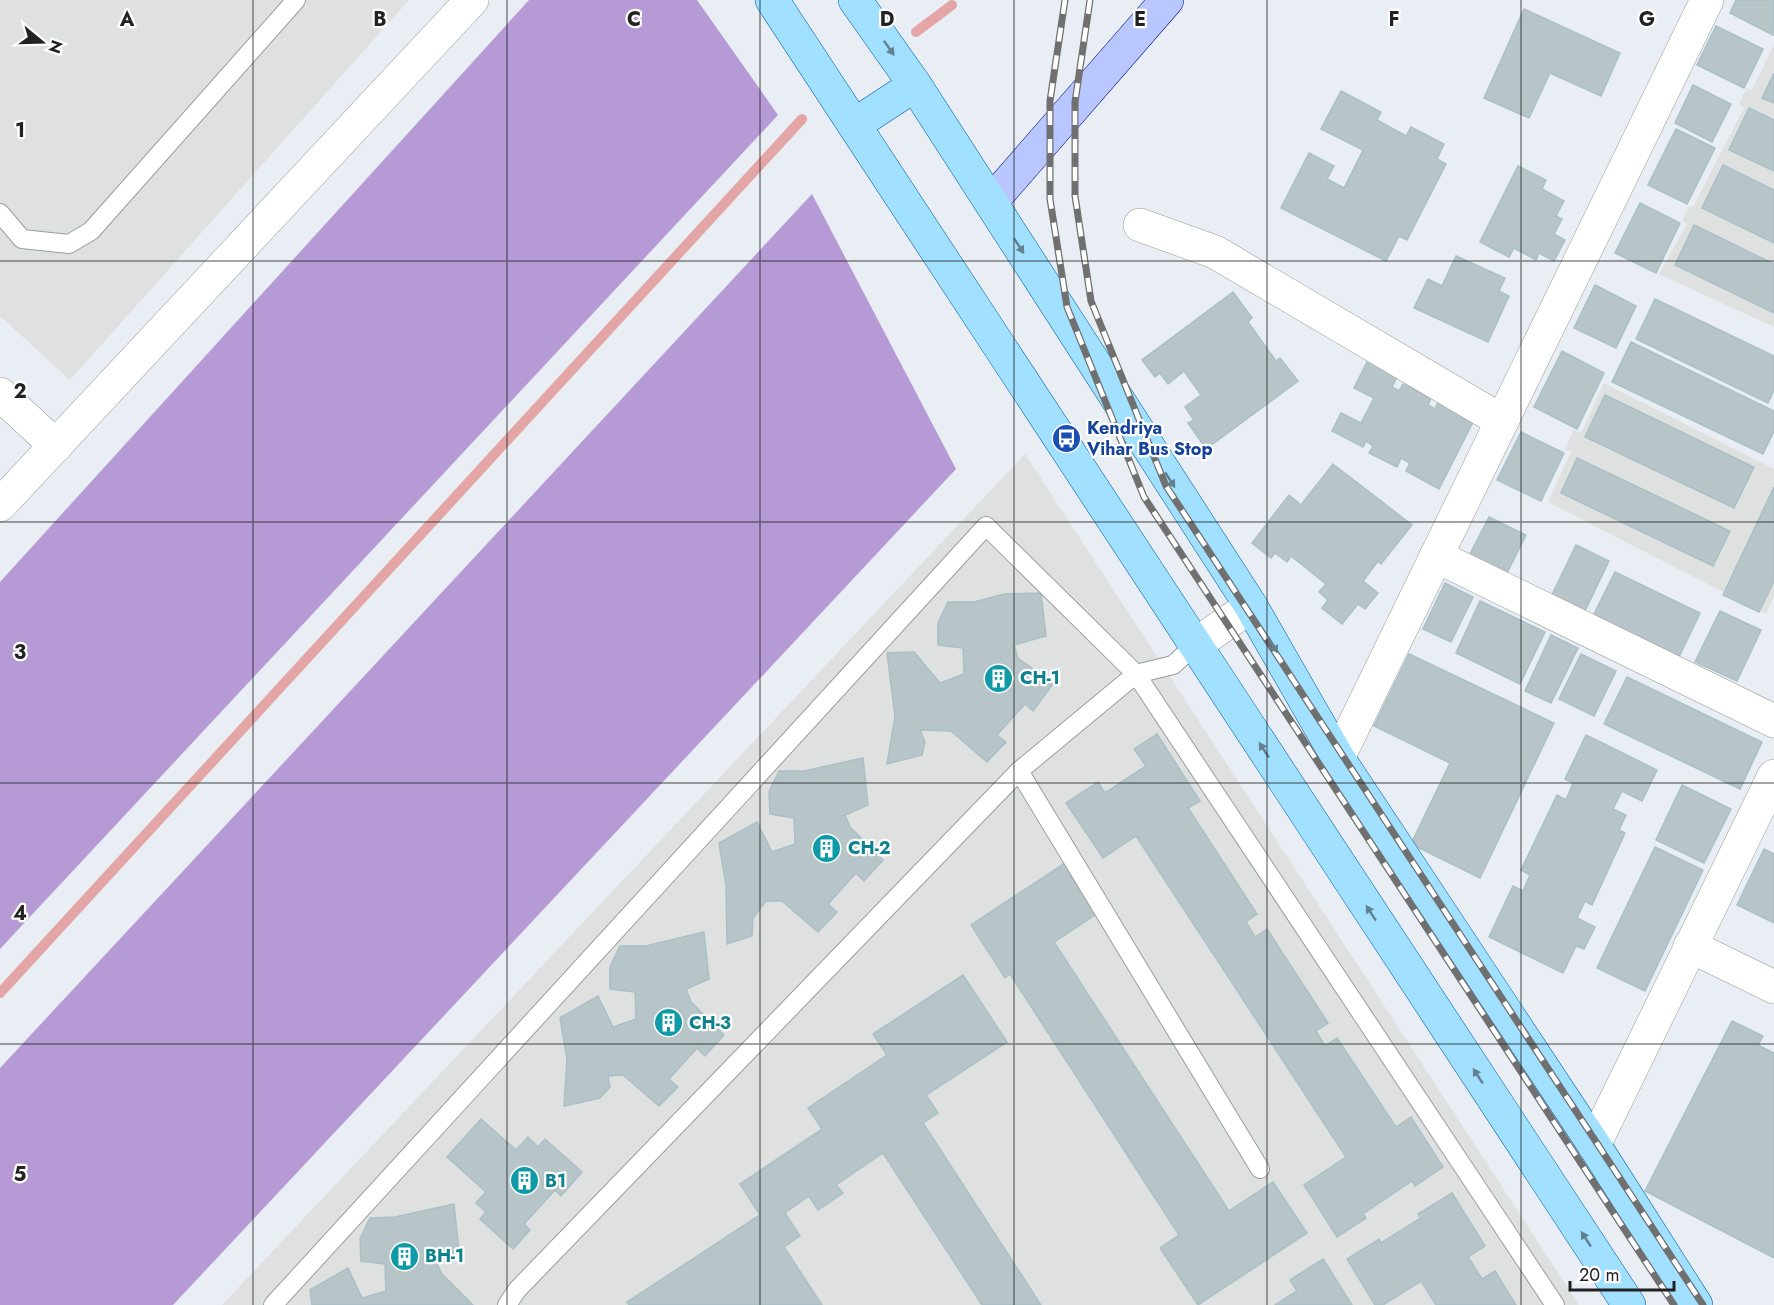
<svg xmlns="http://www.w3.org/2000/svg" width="1774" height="1305" viewBox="0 0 1774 1305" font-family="Jost,sans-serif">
	<rect width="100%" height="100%" fill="#e8eef3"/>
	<g fill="#dfe0e0">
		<polygon points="0,0 409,0 70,380 0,316"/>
		<polygon points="1774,45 1774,327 1659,274 1687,224 1682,221 1689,206 1693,207 1744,108 1739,104 1747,88 1752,90"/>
		<polygon points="1604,383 1774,469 1774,596 1766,614 1548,502 1571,452 1565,450 1573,430 1581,433"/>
		<polygon points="1025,454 1579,1305 222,1305"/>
	</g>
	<g fill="#b59ad5">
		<polygon points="529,0 697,0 778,115 0,949 0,582"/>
		<polygon points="812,194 956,469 173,1305 0,1305 0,1068"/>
	</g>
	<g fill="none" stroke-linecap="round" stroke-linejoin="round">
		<g stroke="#e4a5a6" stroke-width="10">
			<polyline points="916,32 952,5"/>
			<polyline points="0,993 802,119"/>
		</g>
	</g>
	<g fill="#b7c5c8" stroke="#a9c0c6" stroke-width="1.5">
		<polygon points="1736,0 1774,0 1773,35 1730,13"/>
		<polygon points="1524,9 1620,53 1601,96 1550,73 1529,118 1484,98"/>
		<polygon points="1716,26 1763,49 1744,88 1697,65"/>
		<polygon points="1774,73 1774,103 1762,98"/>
		<polygon points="1693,85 1731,104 1712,142 1675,123"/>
		<polygon points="1341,91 1381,112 1377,120 1406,136 1411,127 1444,144 1437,159 1446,164 1407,240 1399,236 1386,261 1281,208 1309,153 1334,166 1327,179 1344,188 1363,150 1321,129"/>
		<polygon points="1749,108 1774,120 1774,171 1729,150"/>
		<polygon points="1676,129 1715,148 1687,204 1648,185"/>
		<polygon points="1723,165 1774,190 1774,243 1702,208"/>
		<polygon points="1518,166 1546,180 1542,189 1564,201 1556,216 1562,219 1554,234 1565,240 1554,261 1539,253 1536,260 1514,248 1509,257 1480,242"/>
		<polygon points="1640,203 1680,223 1656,273 1615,253"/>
		<polygon points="1694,225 1774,264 1774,313 1675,265"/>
		<polygon points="1456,256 1505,278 1499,291 1509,296 1488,342 1414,308 1428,279 1442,286"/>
		<polygon points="1595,285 1636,306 1616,348 1574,328"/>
		<polygon points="1233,292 1252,318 1248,322 1276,361 1280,358 1298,381 1206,449 1188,423 1194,420 1185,407 1201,395 1184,371 1168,384 1160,373 1155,377 1142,360"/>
		<polygon points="1655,299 1774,356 1774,390 1768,403 1636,339"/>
		<polygon points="1631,342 1774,411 1774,431 1763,454 1612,382"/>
		<polygon points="1562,351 1604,373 1577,429 1534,407"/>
		<polygon points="1368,360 1398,375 1392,387 1399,391 1403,384 1431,398 1428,405 1435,409 1438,402 1474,420 1439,489 1406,471 1410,463 1401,458 1397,467 1369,453 1373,446 1366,441 1363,447 1332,431 1341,413 1361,423 1374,398 1354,388"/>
		<polygon points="1605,395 1754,467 1734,508 1585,437"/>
		<polygon points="1521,432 1564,453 1541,501 1497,480"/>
		<polygon points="1577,458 1730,531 1713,566 1561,493"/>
		<polygon points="1333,464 1412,525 1381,564 1378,561 1363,581 1378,593 1365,609 1358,604 1342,624 1322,608 1328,600 1319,592 1326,584 1291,556 1287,562 1275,553 1271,558 1252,543 1289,495 1301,505"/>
		<polygon points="1774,487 1774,581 1759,612 1723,595"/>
		<polygon points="1489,517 1526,535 1506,575 1469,556"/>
		<polygon points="1576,545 1609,561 1582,617 1549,601"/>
		<polygon points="1615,572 1700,613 1677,661 1591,620"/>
		<polygon points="1445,583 1473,597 1451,642 1423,629"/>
		<polygon points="1041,593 1046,636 1014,645 1018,658 1053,684 1033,711 1025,704 997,735 1006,742 987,762 951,731 920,730 925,742 922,755 887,764 895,716 887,653 914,652 940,683 964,674 963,648 938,645 938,623 948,602 974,602 1004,594"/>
		<polygon points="1480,601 1545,632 1520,684 1456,653"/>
		<polygon points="1720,611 1761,630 1737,681 1695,662"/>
		<polygon points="1551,635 1578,648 1551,703 1525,691"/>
		<polygon points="1409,654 1554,723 1480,878 1411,844 1450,763 1374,726"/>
		<polygon points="1581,654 1616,671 1594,716 1559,699"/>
		<polygon points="1627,677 1762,742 1740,789 1604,724"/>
		<polygon points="1157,734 1200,801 1188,808 1257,914 1246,922 1255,937 1267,929 1328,1023 1316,1031 1325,1046 1337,1038 1396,1127 1411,1117 1443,1167 1415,1186 1412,1181 1363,1214 1366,1218 1337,1237 1304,1185 1346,1157 1136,836 1103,858 1066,803 1098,782 1105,793 1146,766 1134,749"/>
		<polygon points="1586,735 1657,770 1642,801 1622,791 1613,809 1626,815 1619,830 1625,833 1592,905 1585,901 1577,918 1595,927 1584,949 1576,946 1563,973 1489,937 1513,886 1523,891 1530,875 1521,870 1557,795 1566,800 1573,783 1565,779"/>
		<polygon points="863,758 868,805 845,815 850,827 883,860 864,881 856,873 828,904 837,912 818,932 782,901 766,901 753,918 752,936 727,944 726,886 719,843 757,822 772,852 795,844 794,818 770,814 769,792 779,771 804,771"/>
		<polygon points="1682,785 1731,809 1704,863 1656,840"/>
		<polygon points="1655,847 1703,870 1645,991 1597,968"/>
		<polygon points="1764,849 1774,854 1774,923 1737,905"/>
		<polygon points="1065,863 1098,913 1054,942 1229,1211 1273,1182 1307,1233 1198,1305 1160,1248 1179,1235 1010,974 1005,978 971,925"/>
		<polygon points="704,932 709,979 686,989 691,1002 724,1035 705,1056 697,1048 669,1079 678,1087 659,1106 623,1075 608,1076 610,1087 600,1098 564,1106 567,1060 560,1018 598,996 613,1027 636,1019 635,992 610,989 610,967 620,946 646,946"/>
		<polygon points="963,975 1007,1042 926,1095 938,1113 923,1123 1041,1305 982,1305 883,1153 836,1185 843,1193 818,1210 809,1196 785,1213 800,1236 784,1247 822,1305 629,1305 627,1302 760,1215 740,1184 822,1129 808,1108 887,1055 873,1034"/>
		<polygon points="1732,1021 1763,1036 1758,1045 1774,1053 1774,1258 1645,1191"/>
		<polygon points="481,1119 516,1150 528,1137 538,1147 545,1139 582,1172 561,1196 555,1190 524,1224 530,1230 513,1249 480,1219 486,1212 476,1203 486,1192 447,1157"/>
		<polygon points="1452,1193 1485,1246 1468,1257 1482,1279 1495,1271 1516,1305 1436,1305 1421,1281 1383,1305 1375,1305 1347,1259 1379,1239 1381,1243 1421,1218 1418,1214"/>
		<polygon points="454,1204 459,1251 436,1261 441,1273 473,1305 312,1305 310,1290 348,1268 362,1298 386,1291 385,1264 361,1261 360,1239 370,1218 395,1217"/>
		<polygon points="1323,1259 1352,1305 1275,1305 1297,1291 1290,1280"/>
	</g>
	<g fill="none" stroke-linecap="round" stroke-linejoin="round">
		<defs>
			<g id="lane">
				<polyline points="0,213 22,239 69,244 91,231 296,0"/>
				<polyline points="1019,771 1260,1169"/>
				<polyline points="273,1305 986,526 1136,674 1555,1305"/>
				<polyline points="507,1305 517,1290 1019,771 1136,674 1173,665 1195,645"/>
			</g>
			<g id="street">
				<polyline points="1140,225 1215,252 1502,421"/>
				<polyline points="0,394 56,446"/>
				<polyline points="0,505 472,0"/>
				<polyline points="1436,556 1774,721"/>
				<polyline points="1195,645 1251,606"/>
				<polyline points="1338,758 1707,0"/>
				<polyline points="1690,946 1774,987"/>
				<polyline points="1594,1145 1774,776"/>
			</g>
			<polyline id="secondary" points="991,202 1167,0"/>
			<g id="primary">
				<polyline points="772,0 1629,1305"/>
				<polyline points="855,0 915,85 1251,606 1338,758 1594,1145 1696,1305"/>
				<polyline points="854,125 915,85"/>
			</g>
		</defs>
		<use href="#lane" stroke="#9c9c9c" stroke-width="20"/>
		<use href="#street" stroke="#9c9c9c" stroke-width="34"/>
		<use href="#secondary" stroke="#001282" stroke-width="34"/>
		<use href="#primary" stroke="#005ca0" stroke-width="34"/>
		<use href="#lane" stroke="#fff" stroke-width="18"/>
		<use href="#street" stroke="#fff" stroke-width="33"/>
		<use href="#secondary" stroke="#bac7ff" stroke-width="33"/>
		<use href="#primary" stroke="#a1e0ff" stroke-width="33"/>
		<defs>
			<g id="rail">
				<polyline points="1065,0 1050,101 1050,199 1067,307 1144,497 1674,1305"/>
				<polyline points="1090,0 1075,102 1075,196 1091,301 1166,486 1703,1305"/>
			</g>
		</defs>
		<use href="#rail" stroke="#707070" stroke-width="7"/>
		<use href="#rail" stroke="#fff" stroke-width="4.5" stroke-dasharray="14" stroke-linecap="butt"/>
	</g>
	<defs><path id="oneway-solid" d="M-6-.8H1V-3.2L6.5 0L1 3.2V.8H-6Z" transform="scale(1.5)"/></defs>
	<g fill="#628190">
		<use href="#oneway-solid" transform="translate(889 48) rotate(55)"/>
		<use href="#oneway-solid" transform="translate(1019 246) rotate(57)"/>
		<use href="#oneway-solid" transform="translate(1170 480) rotate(57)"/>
		<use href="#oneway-solid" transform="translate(1273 645) rotate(60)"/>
		<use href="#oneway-solid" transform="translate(1264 750) rotate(-123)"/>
		<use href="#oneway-solid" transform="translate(1371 913) rotate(-123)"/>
		<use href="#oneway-solid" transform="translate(1478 1076) rotate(-123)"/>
		<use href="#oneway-solid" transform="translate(1586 1239) rotate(-123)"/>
	</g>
	<path fill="none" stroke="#222" stroke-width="1.5" stroke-opacity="0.55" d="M253 0V1305M507 0V1305M760 0V1305M1014 0V1305M1267 0V1305M1521 0V1305M0 261H1774M0 522H1774M0 783H1774M0 1044H1774"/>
	<defs>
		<symbol id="bus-disc" viewBox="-11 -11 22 22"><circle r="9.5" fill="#1a4fb4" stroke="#fff"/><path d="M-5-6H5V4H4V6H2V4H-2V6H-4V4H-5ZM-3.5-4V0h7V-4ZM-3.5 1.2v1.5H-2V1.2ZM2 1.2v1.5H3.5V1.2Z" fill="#fff"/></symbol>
		<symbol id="building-disc" viewBox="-11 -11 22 22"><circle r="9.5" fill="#0f9aa8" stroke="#fff"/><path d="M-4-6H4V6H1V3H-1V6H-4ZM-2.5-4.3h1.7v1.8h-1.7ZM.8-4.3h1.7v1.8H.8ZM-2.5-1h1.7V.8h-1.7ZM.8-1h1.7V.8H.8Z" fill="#fff"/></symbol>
	</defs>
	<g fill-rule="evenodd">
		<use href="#bus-disc" x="1050" y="422" width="33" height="33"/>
		<use href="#building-disc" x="982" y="662" width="33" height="33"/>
		<use href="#building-disc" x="810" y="832" width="33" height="33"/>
		<use href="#building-disc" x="652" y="1006" width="33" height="33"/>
		<use href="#building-disc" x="508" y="1164" width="33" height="33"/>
		<use href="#building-disc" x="388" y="1240" width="33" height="33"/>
	</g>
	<g text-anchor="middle" stroke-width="4.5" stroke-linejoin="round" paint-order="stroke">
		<g font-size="18" font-weight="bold" fill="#164399" stroke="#fff" text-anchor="start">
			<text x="1087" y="434">Kendriya<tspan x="1087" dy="21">Vihar Bus Stop</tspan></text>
		</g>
		<g font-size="18" font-weight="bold" fill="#0d838f" stroke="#fff" text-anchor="start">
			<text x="1020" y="684">CH-1</text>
			<text x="848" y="854">CH-2</text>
			<text x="689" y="1029">CH-3</text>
			<text x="545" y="1187">B1</text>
			<text x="425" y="1262">BH-1</text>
		</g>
	</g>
	<g font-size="20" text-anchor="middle" font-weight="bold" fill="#222" stroke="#fff" stroke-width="4.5" stroke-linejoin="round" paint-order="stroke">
		<text x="127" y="26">A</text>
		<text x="380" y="26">B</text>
		<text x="634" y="26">C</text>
		<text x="887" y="26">D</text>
		<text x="1140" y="26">E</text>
		<text x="1394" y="26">F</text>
		<text x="1647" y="26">G</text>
		<text x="20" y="137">1</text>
		<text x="20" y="398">2</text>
		<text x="20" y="659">3</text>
		<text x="20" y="920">4</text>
		<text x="20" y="1181">5</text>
	</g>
	<g transform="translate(42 42) rotate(109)" stroke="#ffffff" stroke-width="4.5" paint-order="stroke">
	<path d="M0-4.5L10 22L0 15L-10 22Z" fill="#222222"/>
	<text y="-9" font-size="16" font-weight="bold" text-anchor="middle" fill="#222222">N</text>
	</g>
	<path d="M1570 1281v9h104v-9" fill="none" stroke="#222222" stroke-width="3"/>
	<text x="1579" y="1281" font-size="18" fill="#222222" stroke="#ffffff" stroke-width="4.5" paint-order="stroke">20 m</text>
</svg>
